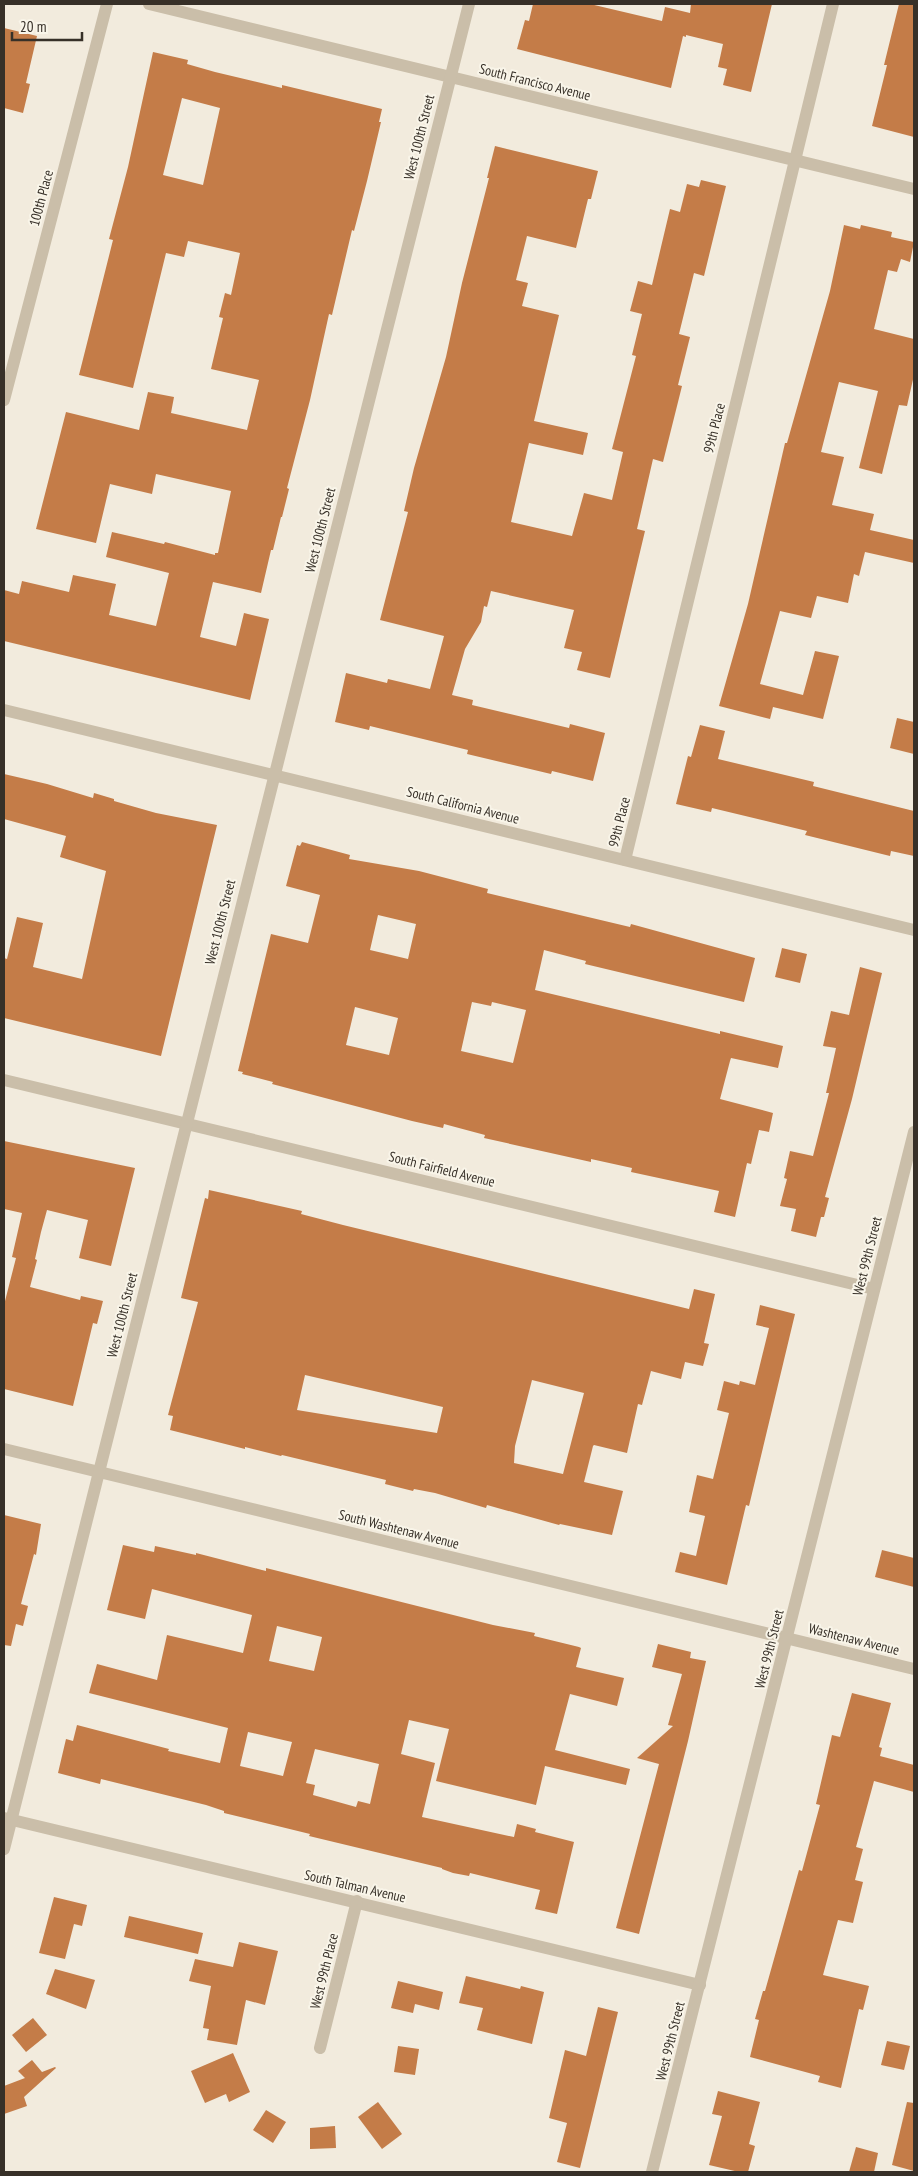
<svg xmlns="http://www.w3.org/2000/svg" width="918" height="2176" viewBox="0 0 918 2176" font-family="'PT Sans Narrow',sans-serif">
	<rect width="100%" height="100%" fill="#f2ebdd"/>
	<g fill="#c47c48" fill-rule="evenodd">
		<polygon points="533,4 590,4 662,21 665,7 690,13 691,4 772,4 751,92 723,85 727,69 718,67 723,44 686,35 686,37 683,36 671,88 517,49 525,20 529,21"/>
		<polygon points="899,4 914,4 914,137 872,126 887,65 884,65"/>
		<polygon points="4,28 37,36 26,83 30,84 23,113 4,108"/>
		<path d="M153 52 188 60 187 64 215 72 282 88V85L382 109 379 122H381L367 181 354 231 352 230 332 315 329 314 310 400 287 488 289 489 282 517H281L273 550H271L261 593 213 582 200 637 236 646 244 613 269 619 250 700 4 641V590L19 594 22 581 69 592 73 575 116 584 109 615 156 626 169 573 106 557 112 532 164 544 165 542 215 555V553H218L231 491 156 474 152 494 110 484 96 543 36 529 66 412 139 430 148 392 174 397 171 413 247 430 259 380 211 369 223 318 219 317 225 293 231 295 240 253 188 241 184 257 166 253 133 388 79 375 113 240 109 239 128 167ZM182 98 220 108 203 185 163 175Z"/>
		<polygon points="495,146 598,171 591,199 588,199 576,248 527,236 516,280 528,283 522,306 559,315 534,421 588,433 583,455 529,443 511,522 572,536 584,493 612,500 623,452 612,449 636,356 632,355 642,314 630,311 638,281 652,285 670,209 680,212 687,184 699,187 701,180 726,186 704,276 694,273 679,334 690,337 678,385 682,386 663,462 653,459 637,529 645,531 610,678 577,670 582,652 564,648 574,610 491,591 487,607 484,606 481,622 465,649 452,695 473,700 472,705 569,728 570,724 605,733 593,781 552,771 551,774 467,754 468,750 370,726 369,730 335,722 346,673 387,683 388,679 430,689 444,636 380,620 408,512 404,511 414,468 446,357 462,283 489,178 487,178"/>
		<polygon points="844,225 860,229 861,225 892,232 891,237 914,242 910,262 901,259 897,272 888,270 874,329 914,339 914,375 907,406 899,405 882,474 859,468 878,391 839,382 821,452 844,457 832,505 874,514 870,530 914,540 914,563 865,552 859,576 854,574 848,603 817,596 811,618 780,611 760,684 803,695 815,651 839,656 823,719 773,707 770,719 719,706 748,604 785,443 787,443 830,291"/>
		<polygon points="897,718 914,722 914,754 890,748"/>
		<polygon points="700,725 725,731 718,759 814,782 813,786 914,811 914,856 891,851 890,856 805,835 807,831 712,808 711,812 676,804 688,756 691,757"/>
		<polygon points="4,774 47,784 93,798 94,793 114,799 114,801 156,813 217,825 161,1056 4,1018 4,958 7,959 17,917 43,923 33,967 82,979 106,871 60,857 66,836 4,819"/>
		<path d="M302 842 350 855 349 859 419 871 488 889 487 893 630 927 631 924 755 958 744 1002 585 964 586 961 544 950 535 990 720 1034V1031L783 1046 778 1068 731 1058 730 1061 720 1099 773 1113 769 1132 759 1130 751 1164 747 1163 735 1217 714 1212 719 1191 631 1172 632 1168 591 1159V1162L484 1138 485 1135 444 1124 443 1128 412 1121 272 1084 273 1082 242 1074 243 1072 238 1071 271 934 308 943 320 895 286 886 297 845 300 846ZM378 915 416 924 408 959 370 950ZM472 1002 491 1006 492 1002 526 1010 513 1063 461 1051ZM355 1007 398 1018 389 1055 346 1045Z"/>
		<polygon points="782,948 807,954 800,983 775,977"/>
		<polygon points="860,967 882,973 852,1099 825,1197 829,1198 824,1217 821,1217 816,1237 791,1231 796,1209 780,1206 787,1179 784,1178 790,1151 813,1156 829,1093 826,1093 836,1048 823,1046 831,1011 849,1015"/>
		<polygon points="4,1141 135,1168 111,1266 79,1258 88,1220 47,1210 41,1232 35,1259 37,1260 30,1287 80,1300 81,1296 103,1301 97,1324 93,1323 73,1406 4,1389 4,1305 16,1258 12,1257 22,1213 4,1209"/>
		<path d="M209 1190 302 1211 301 1214 343 1225 689 1309 694 1289 715 1294 704 1343 709 1344 703 1366 685 1362 681 1379 651 1371 642 1405 638 1404 627 1453 594 1445 593 1446 584 1482 623 1491 612 1535 560 1524 559 1525 487 1505 486 1508 435 1493 414 1489 413 1491 385 1484 386 1480 282 1455 281 1456 245 1447V1449L170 1430 173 1416 168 1415 198 1302 181 1298 205 1198 208 1199ZM305 1375 443 1407 437 1433 297 1410ZM532 1380 584 1393 563 1474 514 1463 515 1446Z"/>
		<polygon points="760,1305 795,1314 749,1506 746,1505 727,1585 675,1572 680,1552 696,1556 705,1516 689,1512 697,1475 713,1479 729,1413 717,1410 724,1381 739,1385 740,1381 755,1385 769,1328 756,1325"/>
		<polygon points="4,1515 41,1524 36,1555 34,1554 21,1604 28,1606 23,1626 16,1624 11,1646 4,1645"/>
		<path d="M123 1545 154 1552 155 1546 196 1555V1553L266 1571V1568L493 1625 535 1633 534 1636 579 1647 581 1648 576 1667 624 1678 617 1706 570 1694 555 1750 630 1769 626 1785 545 1766 536 1805 436 1781 449 1729 409 1720 401 1754 435 1763 422 1817 514 1837 517 1824 536 1829 535 1832 574 1842 557 1914 535 1909 540 1890 470 1873 469 1876 453 1873 442 1869V1868L309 1836 310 1834 224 1813V1811L206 1805 101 1779 100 1784 58 1773 66 1739 73 1741 77 1725 169 1749 168 1751 220 1763 228 1728 89 1693 97 1664 157 1680 167 1635 243 1653 252 1615 152 1589 145 1619 107 1610ZM277 1626 322 1637 314 1671 269 1661ZM248 1732 292 1742 283 1776 240 1766ZM315 1749 379 1764 370 1804 358 1801 356 1807 313 1795 315 1785 306 1783Z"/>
		<polygon points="882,1550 914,1558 914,1587 875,1577"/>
		<polygon points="658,1644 691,1652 690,1658 706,1661 688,1741 639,1934 616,1928 659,1764 637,1758 673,1726 668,1725 682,1674 652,1667"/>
		<polygon points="852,1693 891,1703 879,1747 882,1748 880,1756 914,1765 914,1792 874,1781 856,1847 863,1849 855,1880 863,1882 853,1923 838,1920 823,1975 869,1986 863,2010 859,2009 841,2088 818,2082 820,2076 750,2057 759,2020 755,2019 763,1991 765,1991 799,1870 802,1871 820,1805 816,1804 832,1735 840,1737"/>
		<polygon points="54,1897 87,1905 82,1926 74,1924 65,1959 39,1953"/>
		<polygon points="129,1916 203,1933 198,1954 124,1937"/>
		<polygon points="239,1942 278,1951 265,2005 246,2000 237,2045 207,2040 209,2029 203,2028 211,1986 189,1981 195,1959 233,1967"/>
		<polygon points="55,1969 95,1980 86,2009 46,1994"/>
		<polygon points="466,1976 520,1989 521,1986 544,1992 532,2044 477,2030 483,2008 459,2003"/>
		<polygon points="398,1981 443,1992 439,2010 415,2004 413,2013 391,2008"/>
		<polygon points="598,2007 618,2012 580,2168 557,2162 567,2123 549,2118 565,2050 586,2056"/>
		<polygon points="33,2018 47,2035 26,2052 12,2035"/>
		<polygon points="887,2041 910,2046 904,2070 881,2065"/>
		<polygon points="398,2046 419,2049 415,2075 394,2072"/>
		<polygon points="233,2053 250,2092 229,2102 226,2094 205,2103 191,2071"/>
		<polygon points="32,2060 42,2072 55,2067 56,2068 24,2097 27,2106 4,2114 4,2086 25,2078 18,2071"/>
		<polygon points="718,2091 760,2102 749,2144 755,2146 748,2172 739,2172 709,2165 722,2116 712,2114"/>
		<polygon points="378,2102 402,2134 382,2149 358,2117"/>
		<polygon points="907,2102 914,2103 914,2171 892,2165"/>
		<polygon points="266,2110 286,2122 273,2143 253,2130"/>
		<polygon points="335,2126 336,2148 310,2149 310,2128"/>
		<polygon points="856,2147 878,2153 874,2172 849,2172"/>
	</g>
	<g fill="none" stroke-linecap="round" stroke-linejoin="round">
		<g stroke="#cabea9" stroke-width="12">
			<polyline points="149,4 914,189"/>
			<polyline points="4,400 107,4"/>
			<polyline points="4,710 914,930"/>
			<polyline points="625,860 833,4"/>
			<polyline points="4,1080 874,1289"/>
			<polyline points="4,1449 914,1669"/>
			<polyline points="4,1818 700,1985"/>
			<polyline points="4,1849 469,4"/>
			<polyline points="320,2048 357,1901"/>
		</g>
		<polyline stroke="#cabea9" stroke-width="12" points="652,2172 914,1132"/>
	</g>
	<g text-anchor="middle" stroke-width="4" stroke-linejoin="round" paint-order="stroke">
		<g font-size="14" fill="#373028" stroke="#f9f5e9">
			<text transform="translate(535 82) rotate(14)" y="5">South Francisco Avenue</text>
			<text transform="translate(419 137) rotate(-76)" y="5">West 100th Street</text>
			<text transform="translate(41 198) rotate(-75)" y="5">100th Place</text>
			<text transform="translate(714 428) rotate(-76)" y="5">99th Place</text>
			<text transform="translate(320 530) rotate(-76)" y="5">West 100th Street</text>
			<text transform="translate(463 805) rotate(14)" y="5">South California Avenue</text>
			<text transform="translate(619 822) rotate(-76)" y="5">99th Place</text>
			<text transform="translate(220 922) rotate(-76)" y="5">West 100th Street</text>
			<text transform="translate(442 1169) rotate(14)" y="5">South Fairfield Avenue</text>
			<text transform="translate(867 1256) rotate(-76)" y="5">West 99th Street</text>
			<text transform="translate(122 1315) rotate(-76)" y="5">West 100th Street</text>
			<text transform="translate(399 1529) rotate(14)" y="5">South Washtenaw Avenue</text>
			<text transform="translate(854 1639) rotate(14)" y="5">Washtenaw Avenue</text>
			<text transform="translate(769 1649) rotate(-76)" y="5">West 99th Street</text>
			<text transform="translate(355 1886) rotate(13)" y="5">South Talman Avenue</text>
			<text transform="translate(324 1971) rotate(-76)" y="5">West 99th Place</text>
			<text transform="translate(670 2041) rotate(-76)" y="5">West 99th Street</text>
		</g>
	</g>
	<rect width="918" height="2176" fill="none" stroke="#373028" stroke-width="10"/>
	<path d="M12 32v8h70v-8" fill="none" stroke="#373028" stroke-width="2.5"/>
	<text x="20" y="32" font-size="15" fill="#373028" stroke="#f9f5e9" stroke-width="4" paint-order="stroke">20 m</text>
</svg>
